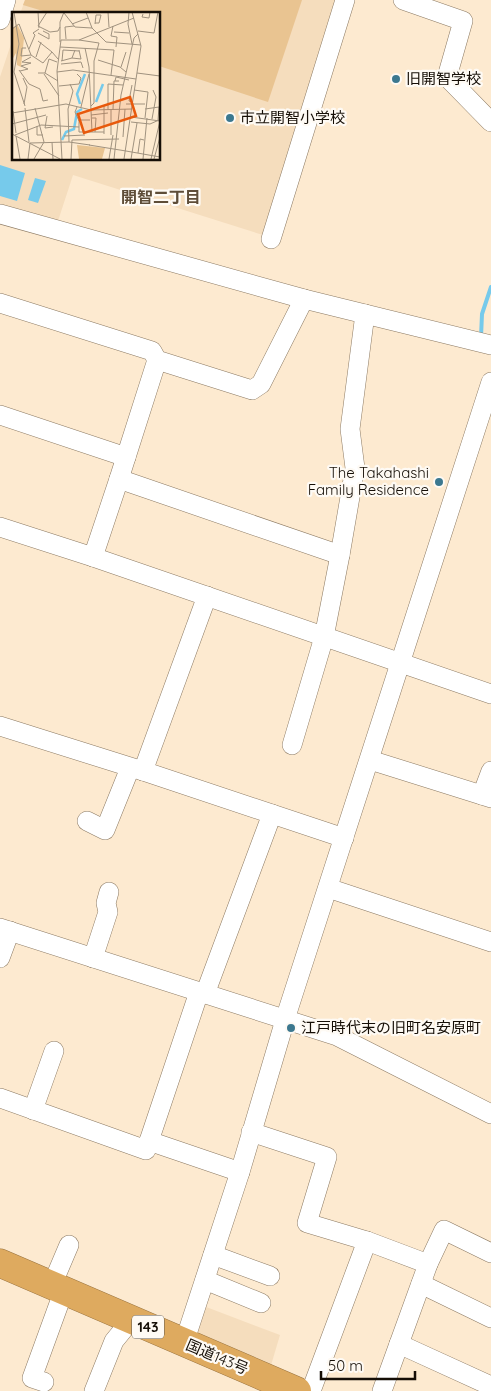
<svg xmlns="http://www.w3.org/2000/svg" width="491" height="1391" viewBox="0 0 491 1391" font-family="Quicksand,'Noto Sans JP',sans-serif">
	<rect width="100%" height="100%" fill="#fdead0"/>
	<g fill="#f5ddbd">
		<polygon points="25,0 340,0 263,235 73,175 58,221 0,205 0,77 14,35 14,159 159,159 159,14 20,14"/>
		<polygon points="201,1305 280,1335 269,1372 191,1337"/>
	</g>
	<polygon fill="#e9c491" points="25,0 302,0 268,102 159,66 159,14 53,14 23,5"/>
	<g fill="#76caeb">
		<polygon points="0,165 25,173 17,201 0,196"/>
		<polygon points="35,178 46,181 38,203 28,200"/>
	</g>
	<g fill="none" stroke-linecap="round" stroke-linejoin="round">
		<polyline stroke="#76caeb" stroke-width="4" points="481,337 482,314 491,287"/>
		<defs>
			<g id="minor">
				<polyline points="403,0 463,21 447,77 491,122"/>
				<polyline points="0,20 6,0"/>
				<polyline points="0,214 304,299 491,345"/>
				<polyline points="271,239 345,0"/>
				<polyline points="0,303 152,351 157,360 252,390 261,384 304,299"/>
				<polyline points="0,415 126,457"/>
				<polyline points="119,479 340,555"/>
				<polyline points="0,527 93,557 491,694"/>
				<polyline points="93,557 119,479 157,360"/>
				<polyline points="0,726 143,771 344,838"/>
				<polyline points="292,745 324,637 340,555 355,468 350,429 365,314"/>
				<polyline points="370,760 491,798"/>
				<polyline points="143,771 207,596"/>
				<polyline points="482,795 491,771"/>
				<polyline points="87,821 105,830 130,768"/>
				<polyline points="328,888 491,942"/>
				<polyline points="0,928 337,1036 491,1114"/>
				<polyline points="0,958 10,931"/>
				<polyline points="93,958 108,912 106,903 109,892"/>
				<polyline points="205,994 272,814"/>
				<polyline points="0,1098 146,1150 199,992"/>
				<polyline points="33,1110 54,1051"/>
				<polyline points="251,1132 327,1157 307,1223 367,1241 428,1264"/>
				<polyline points="149,1141 240,1172"/>
				<polyline points="213,1255 270,1276"/>
				<polyline points="205,1280 261,1303"/>
				<polyline points="421,1284 491,1318"/>
				<polyline points="52,1285 69,1245"/>
				<polyline points="184,1343 240,1172 288,1010 491,382"/>
				<polyline points="399,1344 428,1264 444,1230 491,1253"/>
				<polyline points="44,1382 32,1378 64,1290"/>
				<polyline points="94,1391 114,1341 123,1330 128,1318"/>
				<polyline points="311,1391 367,1241"/>
				<polyline points="382,1391 399,1344 491,1386"/>
			</g>
			<polyline id="highway" points="0,1263 297,1391"/>
		</defs>
		<use href="#minor" stroke="#8c7a63" stroke-width="20"/>
		<use href="#highway" stroke="#987340" stroke-width="29"/>
		<use href="#minor" stroke="#fff" stroke-width="19"/>
		<use href="#highway" stroke="#deaa5f" stroke-width="28"/>
	</g>
	<g fill="#3c788f" stroke="#fefaf4" stroke-width="2">
		<circle cx="396" cy="79" r="5"/>
		<circle cx="230" cy="118" r="5"/>
		<circle cx="439" cy="482" r="5"/>
		<circle cx="291" cy="1028" r="5"/>
	</g>
	<g text-anchor="middle" stroke-width="4.5" stroke-linejoin="round" paint-order="stroke">
		<rect fill="#fefaf4" stroke="#5b554d" stroke-width="1" x="132" y="1315.5" width="32" height="23" rx="4"/>
		<g font-size="14" font-weight="bold" fill="#150e06">
			<text x="148" y="1332">143</text>
		</g>
		<g font-size="15" fill="#150e06" stroke="#fefaf4" text-anchor="start">
			<text x="406" y="84">旧開智学校</text>
			<text x="240" y="123">市立開智小学校</text>
			<text x="429" y="478" text-anchor="end">The Takahashi<tspan x="429" dy="17">Family Residence</tspan></text>
			<text x="301" y="1033">江戸時代末の旧町名安原町</text>
		</g>
		<g font-size="15" fill="#150e06" stroke="#fefaf4">
			<text transform="translate(217 1357) rotate(23)" y="5">国道143号</text>
		</g>
		<g font-size="16" font-weight="bold" fill="#5e4d38" stroke="#fefaf4">
			<text x="161" y="203">開智二丁目</text>
		</g>
	</g>
	<g transform="translate(12 12)">
		<rect width="148" height="148" fill="#fdead0"/>
		<path d="M5 12 12 26 9 55 5 53 4 41 0 48V17ZM65 133 93 136 90 147H67Z" fill="#e9c491"/>
		<path fill="none" stroke="#76caeb" stroke-width="2.5" d="M84 90 91 72M68 92 65 82 73 62M50 128 54 120 62 117 65 100 70 97"/>
		<path fill="none" stroke="#a0927f" stroke-width="1" d="M2 0 7 32 2 60 13 94M26 0 27 16M74 0 80 16 94 30 129 33M96 0 97 15M117 0 116 12 120 32M52 1 63 15 80 16M131 2 130 5 137 6 138 0M60 12 76 6M83 12 84 3H89L87 11H83M26 14 38 20 46 19 48 15M26 14 35 0M101 14 99 24 105 25 104 35M0 17 7 12 19 43 31 51 40 40 46 47M126 19 142 21 146 0M102 20 117 21M26 21 37 27V22L31 19M54 27 53 15 62 14M49 28 45 59 50 147M49 28H67L122 6M67 28 87 31 82 49V91L79 94M26 29 40 40M48 30V10L52 0M48 35 102 38 99 63M14 36H10L9 44 19 43M73 36 77 55 80 120M17 37 23 23 21 21 27 17M24 45 29 30M60 46 69 47 67 38M86 48 108 55 114 60M49 49 60 46 63 38M50 49 51 38 67 39M49 52 69 50 71 56M109 55 114 40M7 58 17 72 28 77 31 89 36 88M8 59 16 57 9 54 19 51 10 50 19 45M45 60 61 58 124 67M26 61H33L37 47 45 50M33 61 46 69M125 61 148 64M32 62 47 84M11 66 15 75 12 92M103 69 104 65 117 68M120 73 117 89 121 90M47 74 67 72 69 66 65 62M122 78 136 80 133 106M114 92H133M65 95 63 100 67 109M69 95 77 62M13 96 17 130M133 97 147 95 146 108M96 98V72L111 73M101 98 102 69H107M1 99 4 121M0 101 54 92 79 98 120 97M79 103 96 101M35 104 33 116 41 115M119 105 148 109M80 106H84L83 120M140 107 144 85 141 78M78 108H67V120H92M119 110 138 112 147 108M0 112 34 103M25 114V123H31M0 122 48 147M92 122V93M3 123 29 113 67 115M99 123V98M4 124 8 147M52 124 73 123M111 125 113 97M40 130 41 147M57 130 56 97 61 79 58 72M18 131 57 130 78 133M77 133 114 139M114 139 148 145M126 141 128 127 132 128M16 147 18 131M22 147 32 130 23 96M59 147 60 128 107 127M97 147 101 123M102 147 109 83 122 26 126 22M112 147 129 34 120 0M119 147 125 111M131 147 135 106M139 147 148 109M142 147 148 125"/>
		<path fill="#e8590c" fill-opacity="0.15" stroke="#e8590c" stroke-width="2.5" d="M118 85 124 104 72 121 66 102Z"/>
		<rect width="148" height="148" fill="none" stroke="#150e06" stroke-width="2.5"/>
	</g>
	<path d="M321 1371v8h94v-8" fill="none" stroke="#150e06" stroke-width="2.5"/>
	<text x="328" y="1371" font-size="15" fill="#150e06" stroke="#fefaf4" stroke-width="4" paint-order="stroke">50 m</text>
</svg>
